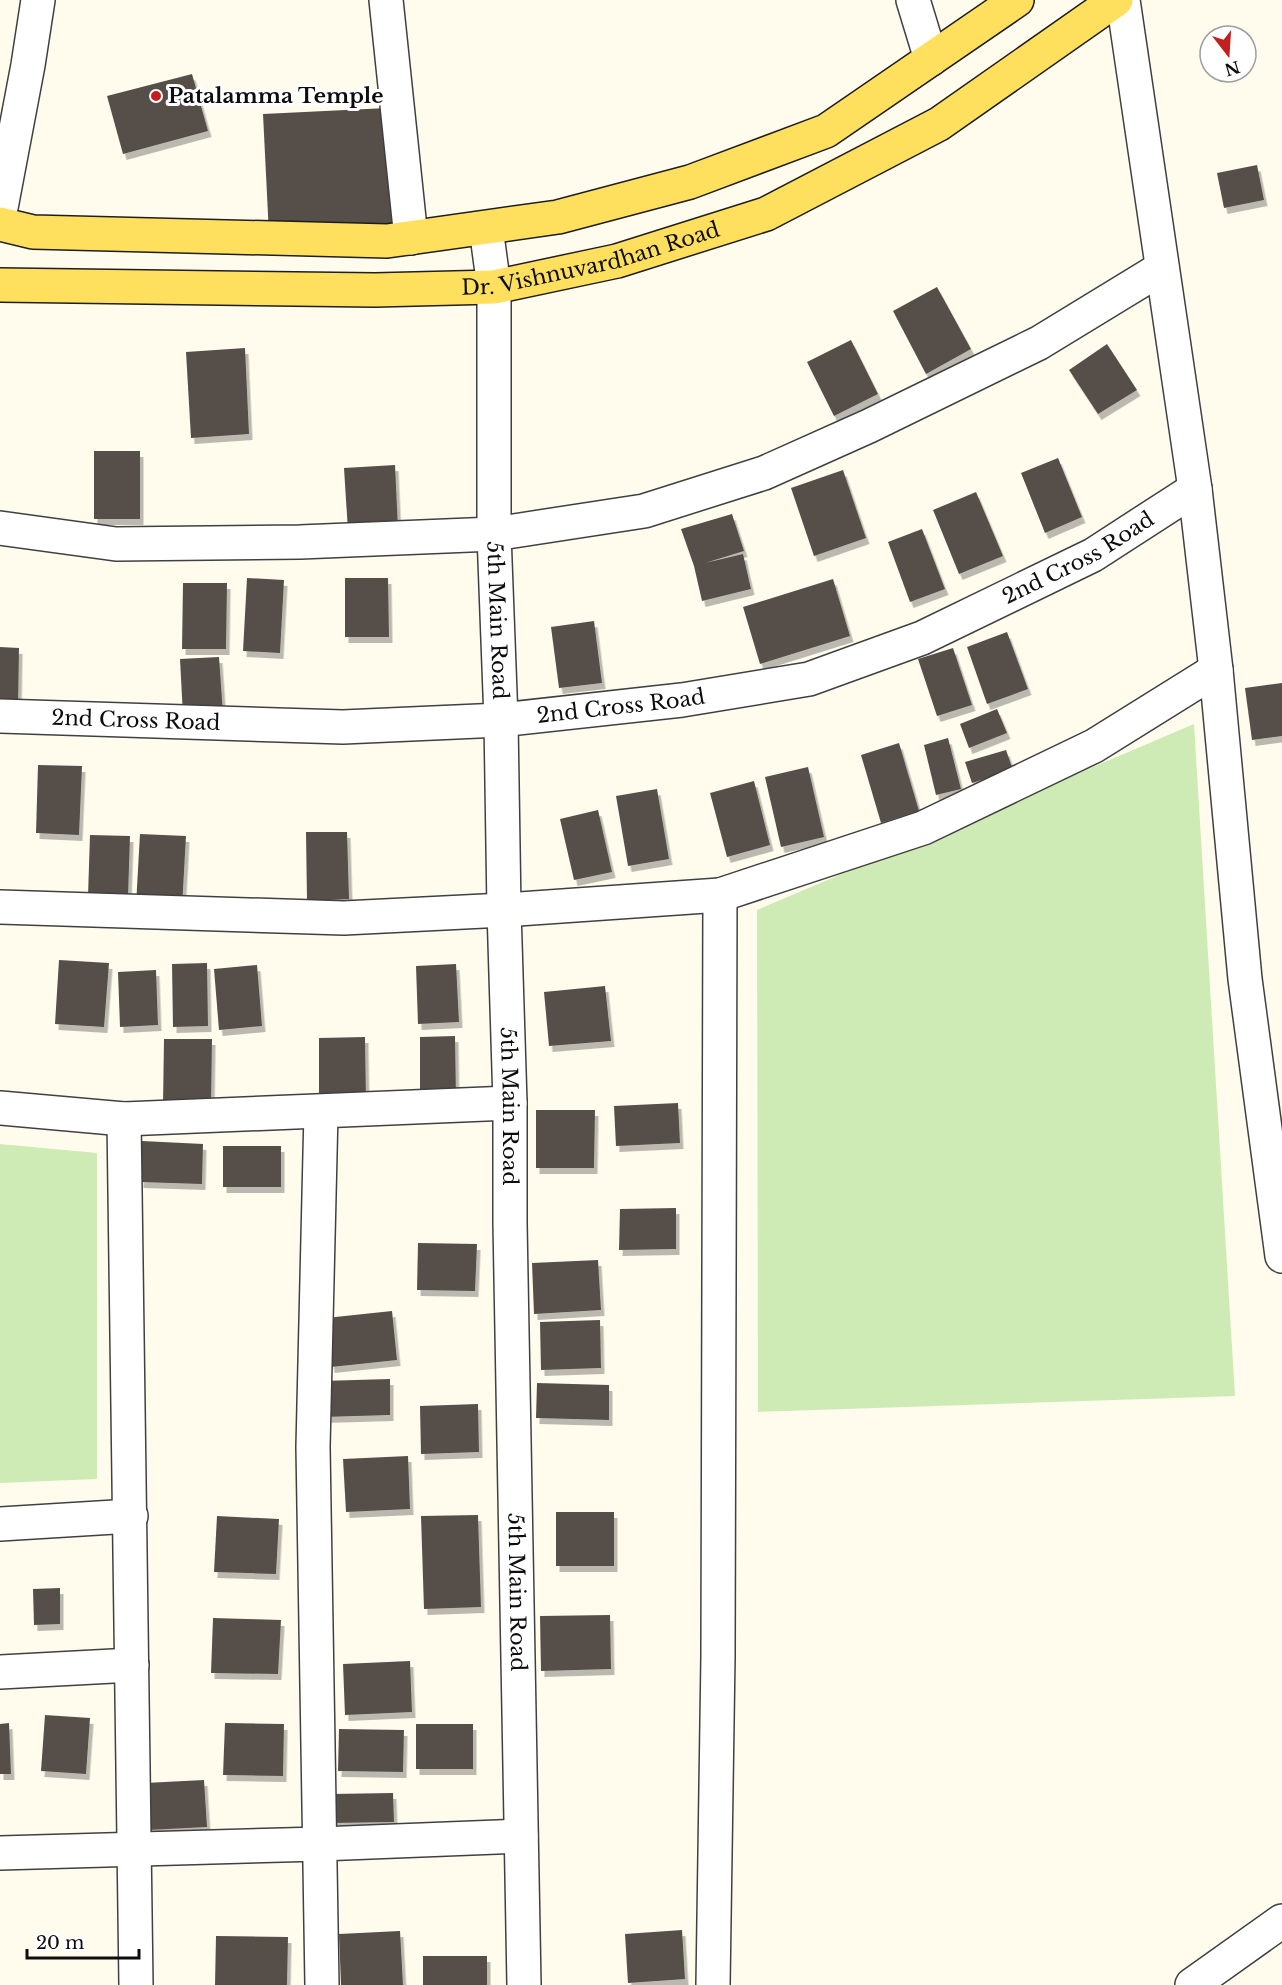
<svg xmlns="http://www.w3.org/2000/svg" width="1282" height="1985" viewBox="0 0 1282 1985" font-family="'Libre Baskerville',serif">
	<defs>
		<filter id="shadow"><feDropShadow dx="3.5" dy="6" stdDeviation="0" flood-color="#0004"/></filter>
	</defs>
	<rect width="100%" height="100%" fill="#fffcee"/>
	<g fill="#cfebb5">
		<polygon points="1194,724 1235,1396 758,1412 757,910"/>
		<polygon points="0,1144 97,1153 97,1479 0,1483"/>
	</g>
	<g fill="#574f49" filter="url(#shadow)">
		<polygon points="192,74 208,131 123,154 107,96"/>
		<polygon points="387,108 393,229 269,235 263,114"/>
		<polygon points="1257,165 1264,200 1224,208 1217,173"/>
		<polygon points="937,287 971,349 926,374 893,311"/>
		<polygon points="851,340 878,394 834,416 807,362"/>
		<polygon points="1107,344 1137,390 1098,414 1069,370"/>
		<polygon points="245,348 249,434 191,438 186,352"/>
		<rect x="94" y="451" width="46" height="68"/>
		<polygon points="1058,458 1082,517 1045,533 1021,473"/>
		<polygon points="395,465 398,528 348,531 344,468"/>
		<polygon points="843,470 866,538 814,556 791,488"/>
		<polygon points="976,492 1003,556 959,574 933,510"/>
		<polygon points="732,514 744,551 705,563 743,554 751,589 702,601 694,566 681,529"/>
		<polygon points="922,529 945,589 910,602 888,542"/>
		<polygon points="247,578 284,580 280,653 243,651"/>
		<polygon points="345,578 388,578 389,637 345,637"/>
		<polygon points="833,579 850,636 760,664 743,607"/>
		<polygon points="183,583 227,583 226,649 182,649"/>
		<polygon points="594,621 602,683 559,688 551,627"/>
		<polygon points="1007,632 1028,689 987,704 967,647"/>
		<polygon points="0,647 19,648 18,708 0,707"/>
		<polygon points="953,648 972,705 937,716 918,659"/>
		<polygon points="219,657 223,714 183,716 180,659"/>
		<polygon points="1282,683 1282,736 1252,740 1245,688"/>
		<polygon points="997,709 1007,733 969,748 960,724"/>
		<polygon points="948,738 961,789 936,795 924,745"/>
		<polygon points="899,743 919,811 881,823 861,755"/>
		<polygon points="1006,750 1013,770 972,783 965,762"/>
		<polygon points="38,765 82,766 79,835 36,833"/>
		<polygon points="808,767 824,837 781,847 765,777"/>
		<polygon points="754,781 770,845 727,857 710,793"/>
		<polygon points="657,789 669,859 628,866 616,796"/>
		<polygon points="598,810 612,872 574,880 560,819"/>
		<polygon points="306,832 347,832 349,899 307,901"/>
		<polygon points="140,834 186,836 182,907 136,905"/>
		<polygon points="90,835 130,836 128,897 88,896"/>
		<polygon points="59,960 109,963 104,1027 55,1024"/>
		<polygon points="207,963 208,1026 173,1027 172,964"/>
		<polygon points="456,964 459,1022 418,1024 416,966"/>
		<polygon points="257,965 262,1026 219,1030 214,969"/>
		<polygon points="156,970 158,1025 120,1027 118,972"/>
		<polygon points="605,986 611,1041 549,1046 544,992"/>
		<polygon points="455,1036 456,1100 420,1101 420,1037"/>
		<polygon points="365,1037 366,1102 319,1103 319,1038"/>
		<polygon points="164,1039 212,1039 211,1105 163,1105"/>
		<polygon points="678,1103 680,1143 616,1146 614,1106"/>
		<polygon points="536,1110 595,1110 594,1168 536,1168"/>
		<polygon points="142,1141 203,1144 202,1184 140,1182"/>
		<rect x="223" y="1146" width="58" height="41"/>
		<polygon points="676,1208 676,1249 619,1250 620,1209"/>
		<polygon points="418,1243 477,1244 475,1291 417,1290"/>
		<polygon points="598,1260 601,1310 534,1314 532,1263"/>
		<polygon points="392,1311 397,1360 331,1367 326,1318"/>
		<polygon points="600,1320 601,1368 541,1370 540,1322"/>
		<polygon points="390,1379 390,1415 322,1417 321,1381"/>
		<polygon points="537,1383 609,1385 609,1420 536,1418"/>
		<polygon points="478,1404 479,1452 421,1454 420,1406"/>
		<polygon points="408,1456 410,1509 346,1512 343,1459"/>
		<rect x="556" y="1512" width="58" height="54"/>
		<polygon points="478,1515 481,1607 424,1609 421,1516"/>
		<polygon points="217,1516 279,1519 276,1574 214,1572"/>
		<polygon points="60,1588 60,1624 34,1625 33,1589"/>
		<polygon points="610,1615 611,1669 541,1671 540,1616"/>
		<polygon points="213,1618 281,1620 278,1674 211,1673"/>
		<polygon points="410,1661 412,1712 345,1715 343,1664"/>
		<polygon points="45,1715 90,1718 86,1774 41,1771"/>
		<polygon points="9,1723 11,1774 0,1774 0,1724"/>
		<polygon points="225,1723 284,1724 283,1776 223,1775"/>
		<rect x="416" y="1724" width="57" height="45"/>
		<polygon points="339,1729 404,1730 403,1772 338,1771"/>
		<polygon points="204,1780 207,1827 148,1830 145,1783"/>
		<polygon points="393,1793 394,1822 332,1823 331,1794"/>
		<polygon points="682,1930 685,1979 628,1983 625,1934"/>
		<polygon points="400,1931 403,1985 341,1985 339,1934"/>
		<polygon points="216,1936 288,1937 287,1985 215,1985"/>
		<rect x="423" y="1956" width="64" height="29"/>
	</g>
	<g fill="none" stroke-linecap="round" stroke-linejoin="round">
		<defs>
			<g id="minor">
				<polyline points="386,0 411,238"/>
				<polyline points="913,0 931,59"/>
				<polyline points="1123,0 1195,489 1216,670 1245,979 1282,1256"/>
				<polyline points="0,213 28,65 38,0"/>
				<path id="s1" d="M486 228 494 287V534L501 720 504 910 510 1103V1223L524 1985"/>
				<polyline points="0,528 116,544 300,542 494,534 644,511 764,473 869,426 1039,343 1162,268"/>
				<path id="s2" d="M0 716 343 727 501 720 682 700 809 679 922 638 1093 555 1195 489"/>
				<polyline points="0,907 344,918 504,910 720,895 923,828 1094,746 1216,670"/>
				<polyline points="0,1108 124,1119 510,1103"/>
				<polyline points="321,1112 313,1447 322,1985"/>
				<polyline points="124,1119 136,1985"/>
				<polyline points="0,1524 131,1516"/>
				<polyline points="0,1672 132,1665"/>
				<polyline points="0,1853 320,1844 521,1836"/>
				<polyline points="713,1985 718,1656 720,895"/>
				<polyline points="1192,1985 1282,1921"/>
			</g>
			<g id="major">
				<polyline points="0,224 33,232 387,241 558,217 690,182 826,131 1017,0"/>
				<path id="s3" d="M0 285 375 290 494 287 617 261 766 214 939 124 1116 0"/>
			</g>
		</defs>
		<use href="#minor" stroke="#404040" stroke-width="36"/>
		<use href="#major" stroke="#1e1e1e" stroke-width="36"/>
		<use href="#minor" stroke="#fff" stroke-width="33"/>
		<use href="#major" stroke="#fedf5e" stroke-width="33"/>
	</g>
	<circle fill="#c41f1f" stroke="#fff" stroke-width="2" cx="156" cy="96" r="6"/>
	<g text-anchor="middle" stroke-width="6" stroke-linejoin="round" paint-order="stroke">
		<g font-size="21" font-weight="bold" fill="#0d0d0d" stroke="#fff" text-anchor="start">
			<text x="168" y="103">Patalamma Temple</text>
		</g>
		<g font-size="21" fill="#0d0d0d" stroke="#fff">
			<text dy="7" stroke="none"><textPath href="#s3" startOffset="594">Dr. Vishnuvardhan Road</textPath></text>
			<text dy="7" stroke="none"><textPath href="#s2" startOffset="1108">2nd Cross Road</textPath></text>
			<text dy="7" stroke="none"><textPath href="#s1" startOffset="393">5th Main Road</textPath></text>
			<text dy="7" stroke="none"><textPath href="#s2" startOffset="622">2nd Cross Road</textPath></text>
			<text dy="7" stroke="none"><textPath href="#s2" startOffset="136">2nd Cross Road</textPath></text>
			<text dy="7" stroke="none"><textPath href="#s1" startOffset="879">5th Main Road</textPath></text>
			<text dy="7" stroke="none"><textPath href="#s1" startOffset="1365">5th Main Road</textPath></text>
		</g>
	</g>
	<g transform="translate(1228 54) rotate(163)"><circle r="28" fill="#ffffff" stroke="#9e9e9e" stroke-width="1.5"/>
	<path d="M0-4.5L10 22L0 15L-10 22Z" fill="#c41f1f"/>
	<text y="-9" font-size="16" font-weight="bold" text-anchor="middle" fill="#0d0d0d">N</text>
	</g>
	<path d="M27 1949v9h112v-9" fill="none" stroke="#0d0d0d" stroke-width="3"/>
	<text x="36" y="1949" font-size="18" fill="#0d0d0d" stroke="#ffffff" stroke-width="4.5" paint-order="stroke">20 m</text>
</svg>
